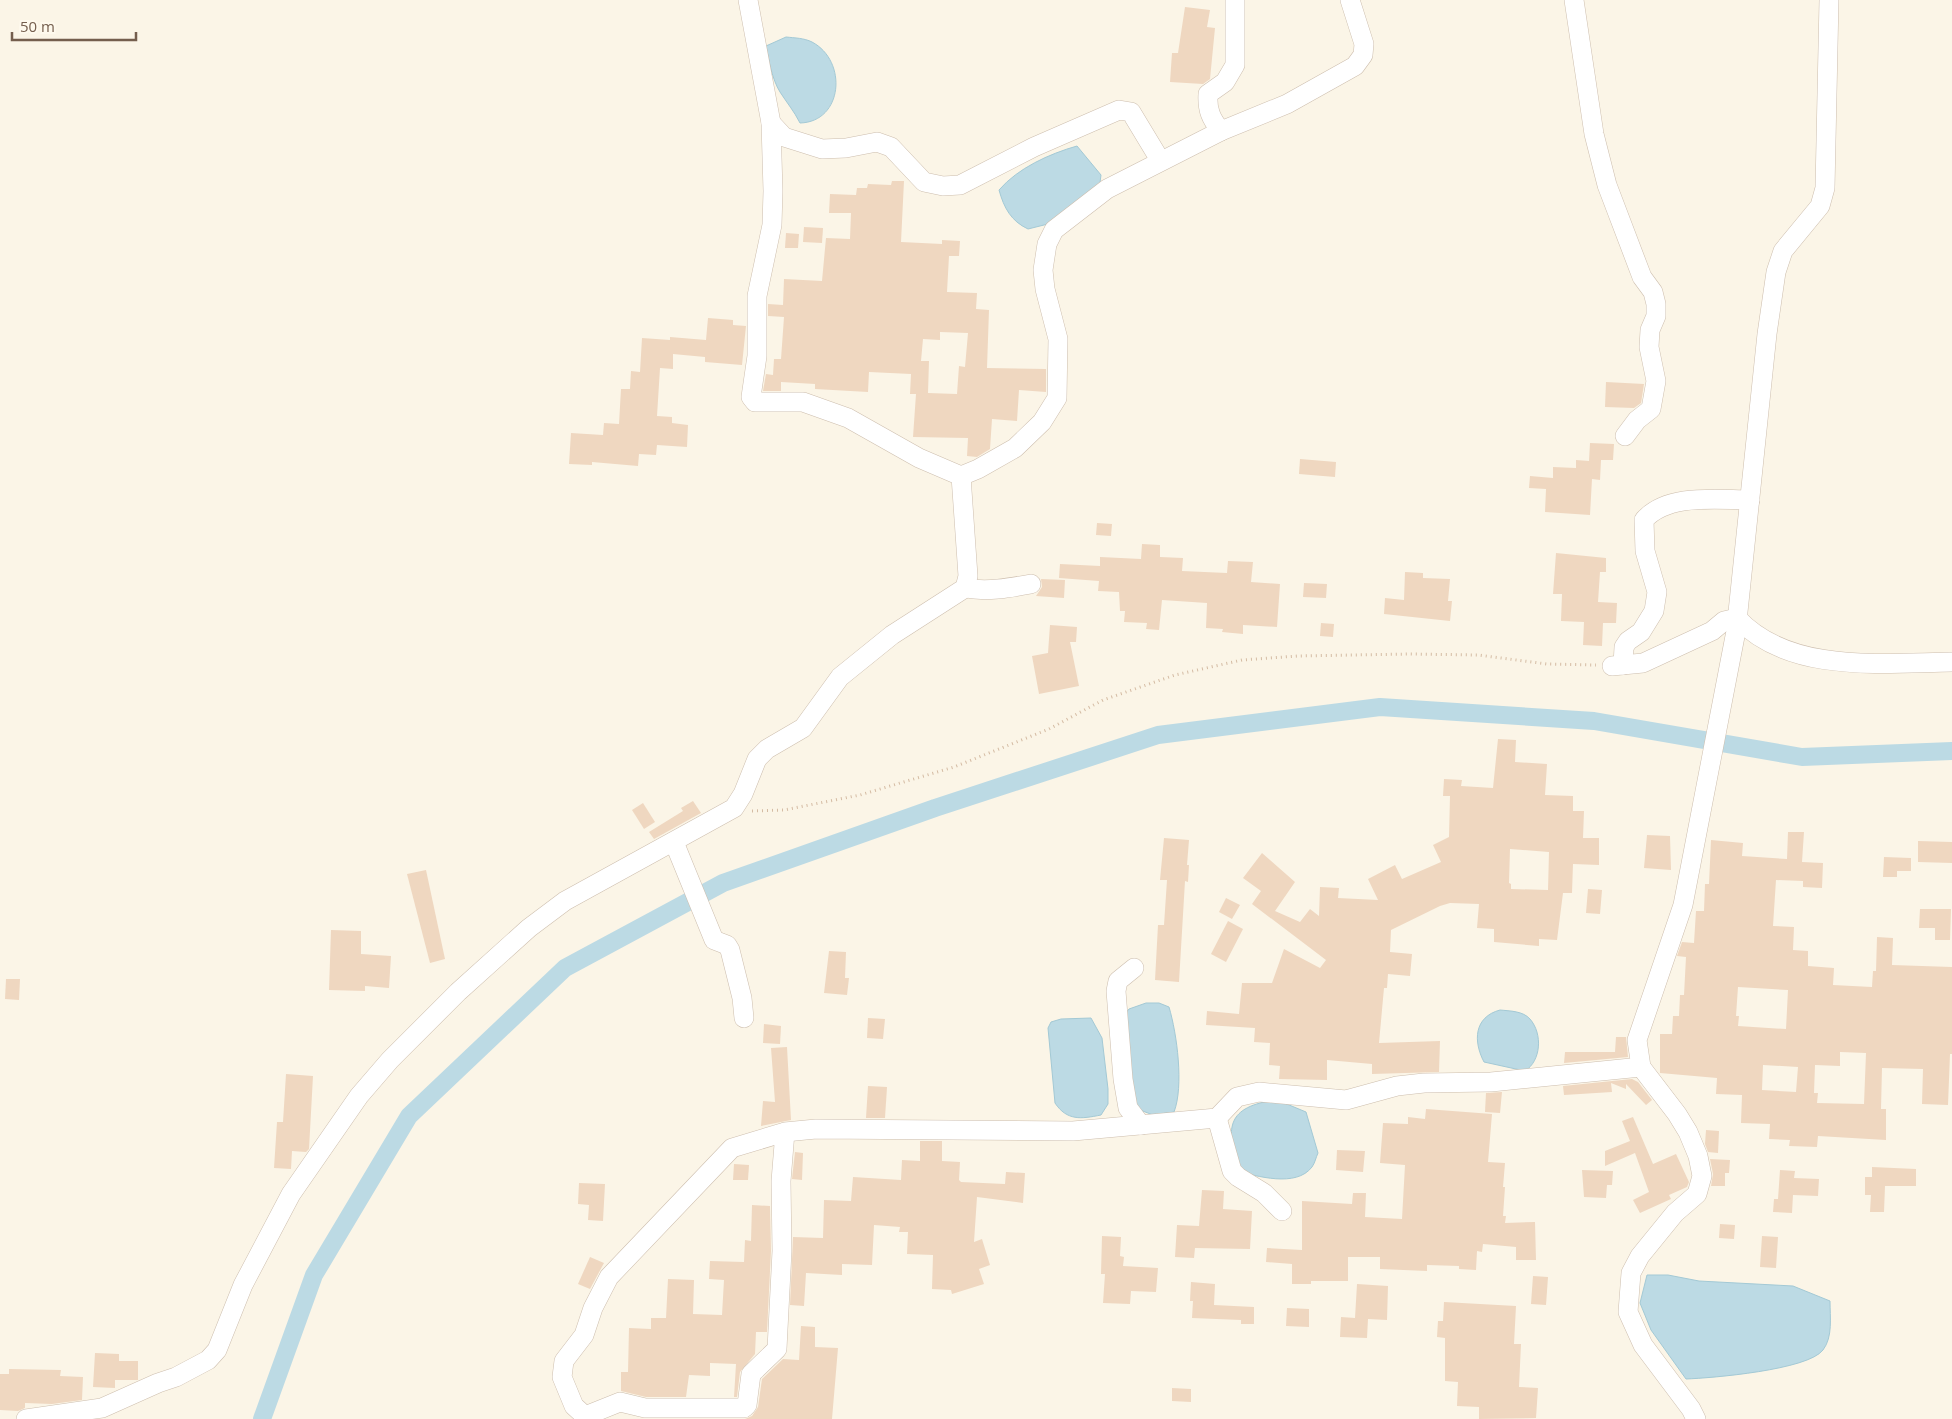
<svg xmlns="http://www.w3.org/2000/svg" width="1952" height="1419" viewBox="0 0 1952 1419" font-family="'Open Sans',sans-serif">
	<rect width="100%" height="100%" fill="#fbf5e7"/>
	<g fill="#bcdae4" stroke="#a3c9d5">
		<path d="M786 37C795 38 804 38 812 42 848 61 843 122 800 123 794 111 787 103 780 92 772 79 769 61 766 46Z"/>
		<path d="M1077 146 1101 175 1099 190 1048 224 1028 229C1011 221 1004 208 999 190 1018 168 1049 154 1077 146Z"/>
		<path d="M1146 1003H1159L1169 1007C1177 1034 1184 1086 1174 1112L1153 1115 1135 1108 1124 1015 1129 1009Z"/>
		<path d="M1500 1010C1510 1011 1523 1011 1530 1019 1543 1034 1541 1061 1525 1071L1484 1062C1473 1041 1474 1017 1500 1010Z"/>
		<path d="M1091 1018 1102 1038 1108 1089V1104L1101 1115C1081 1119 1067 1121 1055 1103L1048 1028 1051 1022 1061 1019Z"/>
		<path d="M1264 1102H1282L1306 1112 1318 1153C1316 1157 1315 1163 1312 1167 1296 1188 1257 1176 1236 1171 1231 1136 1221 1112 1264 1102Z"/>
		<path d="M1647 1275H1668L1699 1281 1793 1286 1830 1301C1830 1317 1833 1337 1823 1350 1808 1370 1712 1378 1686 1379L1651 1330 1640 1303Z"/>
	</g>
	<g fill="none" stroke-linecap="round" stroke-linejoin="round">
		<polyline stroke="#bcdae4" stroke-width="18" points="262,1419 314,1275 409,1116 565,968 723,883 935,808 1158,735 1380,707 1594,721 1802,757 1952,751"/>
	</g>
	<g fill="#efd7c0" fill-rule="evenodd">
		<polygon points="1185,7 1210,10 1207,27 1215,28 1210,79 1203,84 1170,82 1172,53 1178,53"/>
		<path d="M892 181H904L901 242 942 244V240L960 241 959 256H949L947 292 977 293 976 309 989 310 987 368 1046 369V392L1019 390 1017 421 992 419 990 449 977 457 967 456 968 438 913 437 916 394H910L911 374 869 372 868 392 815 389V384L781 382V391H763L766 374 773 375 774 359H781L784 317 768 316V304L783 305 784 279 822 281 826 238 850 239 851 213H829L830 194 856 195 857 188H867L868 184 891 185ZM940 332 968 333 965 367 959 366 957 394 928 393 929 361H921L923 339 940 340Z"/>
		<polygon points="804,227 823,228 822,243 803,242"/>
		<polygon points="786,233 799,234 798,248 785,248"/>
		<polygon points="708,318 733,320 733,325 746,326 742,365 705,362 705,357 673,354 673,369 660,368 657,416 672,417 672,423 688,425 687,447 657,445 656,455 639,454 638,466 592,462 592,465 569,464 571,433 603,435 604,423 619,424 621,389 630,389 631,371 640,372 642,338 670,340 670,337 706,340"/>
		<polygon points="1606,382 1644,384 1641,403 1634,408 1605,407"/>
		<polygon points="1590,443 1614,444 1613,460 1601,460 1600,480 1592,479 1590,515 1545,512 1546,489 1529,488 1530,476 1553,478 1553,467 1576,468 1576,460 1589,461"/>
		<polygon points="1300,459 1336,462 1335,477 1299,474"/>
		<polygon points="1097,523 1112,524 1111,536 1096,535"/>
		<polygon points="1142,544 1160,545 1160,557 1183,558 1182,571 1227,573 1228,561 1253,562 1251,582 1280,584 1277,627 1243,625 1243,634 1222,632 1223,629 1206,628 1207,603 1162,600 1159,630 1146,629 1147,623 1124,622 1125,611 1120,611 1119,592 1098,591 1099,581 1059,578 1060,564 1100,566 1100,557 1141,559"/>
		<polygon points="1556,553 1606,558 1606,572 1600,572 1598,602 1617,603 1616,623 1603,623 1602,646 1583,645 1584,622 1561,621 1562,594 1553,594"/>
		<polygon points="1405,572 1423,573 1423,578 1450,579 1448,601 1452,601 1450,621 1384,614 1385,598 1404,600"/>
		<polygon points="1041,579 1065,580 1064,598 1036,596 1042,587"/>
		<polygon points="1304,583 1327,584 1326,598 1303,597"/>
		<polygon points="1321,623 1334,624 1333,637 1320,636"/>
		<polygon points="1050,625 1077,627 1076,642 1070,642 1079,686 1039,694 1032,656 1048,653"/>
		<path d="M1498 739 1516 740 1515 762 1547 764 1545 795 1573 796V811H1584L1583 838H1599V865L1573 864 1572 893H1563L1557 940 1539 939V946L1494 942V929L1477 928 1479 904 1450 903 1440 906 1391 930 1390 952 1412 954 1410 976 1388 974 1387 988H1384L1379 1043 1440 1041 1439 1072 1372 1074V1064L1327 1060V1080L1279 1079 1280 1066 1269 1065 1270 1043 1254 1042 1255 1028 1206 1025 1207 1011 1239 1014 1242 983H1272L1284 949 1320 968 1326 960 1252 904 1261 891 1243 878 1262 853 1295 882 1275 911 1300 922 1310 909 1319 916 1320 887 1339 888 1338 898 1378 900 1368 879 1395 865 1402 879 1441 862 1433 845 1449 837 1450 796H1443L1444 779 1462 780 1461 786 1493 788ZM1510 849 1549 852 1548 890 1511 889V884L1509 883Z"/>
		<polygon points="693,801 701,813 654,839 649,832 683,811 681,808"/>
		<polygon points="643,803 655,822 644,829 632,810"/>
		<path d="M1788 832H1804L1802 862 1823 863 1822 888 1803 887V881L1776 880 1773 926 1794 927 1793 950 1808 951V966L1834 968 1833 985 1872 987 1873 971H1876L1877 937 1893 938 1892 965 1952 967V1054H1950L1948 1105 1922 1104 1923 1069 1882 1068 1881 1109H1886V1140L1818 1136 1817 1147 1789 1146 1790 1140 1769 1139 1770 1124 1741 1123 1742 1095 1716 1094 1717 1078 1660 1073V1034H1672L1673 1016H1679L1680 995H1684L1686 957 1677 956 1682 942 1694 943 1696 911H1704L1705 884H1709L1711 840 1743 843 1742 856 1787 859ZM1738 987 1788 990 1786 1029 1738 1026 1739 1016H1736ZM1840 1052 1866 1053 1864 1104 1817 1103 1818 1093H1814L1815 1065 1840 1066ZM1763 1065 1798 1067 1796 1092 1762 1090Z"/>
		<polygon points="1647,835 1670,836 1671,870 1644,868"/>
		<polygon points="1164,838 1189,840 1187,865 1189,865 1188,882 1185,881 1179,982 1155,980 1158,925 1164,925 1167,880 1160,880"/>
		<polygon points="1918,841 1952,842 1952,863 1918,862"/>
		<polygon points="1884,857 1911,858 1911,871 1897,871 1897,877 1883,877"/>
		<polygon points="426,870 445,959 430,963 407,874"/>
		<polygon points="1588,889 1602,890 1600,914 1586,913"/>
		<polygon points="1226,898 1240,905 1232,919 1219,912"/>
		<polygon points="1920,909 1951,909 1950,940 1935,940 1935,928 1919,928"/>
		<polygon points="1228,921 1243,929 1226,962 1211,954"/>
		<polygon points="331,930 361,931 361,954 391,956 389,988 365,986 365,991 329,990"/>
		<polygon points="829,951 846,952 845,978 849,978 847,995 824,993"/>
		<polygon points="6,979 20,979 19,1000 5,999"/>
		<polygon points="868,1018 885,1019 883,1039 867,1038"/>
		<polygon points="764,1024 781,1026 780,1044 763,1043"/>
		<polygon points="1616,1037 1626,1037 1628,1057 1564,1063 1565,1052 1615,1052"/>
		<polygon points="787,1047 791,1120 761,1126 763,1101 775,1102 771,1048"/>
		<polygon points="286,1074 313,1076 309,1149 306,1152 292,1151 291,1169 274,1168 277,1122 283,1122"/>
		<polygon points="1632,1079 1638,1082 1652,1100 1646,1105 1626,1084 1626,1089 1611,1083 1612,1092 1564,1095 1563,1086"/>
		<polygon points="868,1086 887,1087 885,1118 866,1118"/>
		<polygon points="1502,1092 1500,1113 1485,1112 1486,1093"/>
		<polygon points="1426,1109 1492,1114 1488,1162 1505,1163 1503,1187 1505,1187 1503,1216 1506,1216 1505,1223 1535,1222 1536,1260 1516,1260 1516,1247 1483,1244 1482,1252 1477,1251 1476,1270 1459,1269 1459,1266 1427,1265 1427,1271 1380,1269 1380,1257 1348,1257 1348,1281 1311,1281 1311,1284 1292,1284 1292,1264 1266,1262 1267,1248 1302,1250 1302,1201 1352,1204 1353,1193 1366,1193 1365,1217 1402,1219 1405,1165 1380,1163 1383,1123 1408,1124 1408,1117 1425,1119"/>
		<polygon points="1633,1117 1653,1164 1676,1154 1689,1182 1687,1187 1669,1195 1671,1199 1640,1213 1633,1200 1649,1192 1635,1153 1605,1166 1605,1151 1630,1141 1622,1121"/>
		<polygon points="1706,1130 1719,1131 1718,1153 1708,1152 1705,1144"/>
		<polygon points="920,1141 942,1141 942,1161 960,1162 959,1180 961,1182 1005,1184 1006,1172 1025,1173 1023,1203 977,1197 974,1242 982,1239 990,1265 979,1269 984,1284 952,1294 951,1290 932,1289 933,1255 907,1254 908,1232 899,1232 900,1227 874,1225 872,1265 842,1264 842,1275 806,1273 804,1306 790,1305 793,1237 823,1238 824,1200 851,1201 853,1177 901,1180 902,1160 920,1161"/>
		<polygon points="1337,1150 1365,1151 1363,1172 1336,1170"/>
		<polygon points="795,1152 803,1153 802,1180 792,1179"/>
		<polygon points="1710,1159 1730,1160 1729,1173 1725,1173 1725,1186 1711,1186 1713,1174"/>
		<polygon points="734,1164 749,1165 748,1180 733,1180"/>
		<polygon points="1872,1167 1916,1169 1916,1186 1885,1186 1884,1212 1870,1212 1871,1195 1865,1195 1865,1177 1872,1177"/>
		<polygon points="1582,1170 1613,1171 1612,1185 1607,1185 1606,1198 1584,1197"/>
		<polygon points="1780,1170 1795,1171 1794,1178 1819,1179 1818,1196 1793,1195 1792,1213 1773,1212 1774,1199 1778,1199"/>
		<polygon points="579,1183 605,1184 603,1221 588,1220 589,1205 578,1204"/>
		<polygon points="1202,1190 1224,1191 1223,1209 1252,1211 1250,1249 1195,1248 1194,1258 1175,1257 1177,1225 1199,1226"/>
		<polygon points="752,1205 770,1206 771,1251 767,1332 756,1332 755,1354 740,1372 737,1397 734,1397 736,1364 710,1363 710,1376 689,1375 686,1397 646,1397 621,1391 621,1372 628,1372 629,1328 651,1329 651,1318 666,1318 668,1279 694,1280 693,1314 722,1315 724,1280 709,1279 710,1261 744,1262 745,1240 751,1241"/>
		<polygon points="1720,1224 1735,1225 1734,1239 1719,1238"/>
		<polygon points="1102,1236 1121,1237 1120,1256 1124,1257 1123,1266 1158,1268 1156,1292 1131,1291 1130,1304 1103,1303 1105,1274 1101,1274"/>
		<polygon points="1762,1236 1778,1237 1776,1268 1760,1267"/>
		<polygon points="590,1257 604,1263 590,1289 578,1284"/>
		<polygon points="1533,1276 1548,1277 1546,1305 1531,1304"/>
		<polygon points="1191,1282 1215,1284 1214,1305 1254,1307 1254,1324 1241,1324 1241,1320 1192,1318 1193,1301 1190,1301"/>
		<polygon points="1357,1284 1388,1286 1387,1320 1368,1319 1367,1338 1340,1337 1341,1317 1355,1318"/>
		<polygon points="1444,1302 1516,1306 1514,1344 1521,1344 1519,1387 1538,1388 1536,1418 1479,1419 1479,1407 1457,1406 1458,1382 1445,1381 1445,1338 1437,1337 1438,1321 1443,1321"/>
		<polygon points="1287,1308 1309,1309 1309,1327 1286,1326"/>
		<polygon points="801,1326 815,1327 815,1347 838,1348 832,1419 745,1419 752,1416 758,1407 762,1379 783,1359 799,1360"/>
		<polygon points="95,1353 119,1354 119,1361 138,1361 138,1380 115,1380 115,1388 93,1387"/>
		<polygon points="9,1369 61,1370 60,1376 83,1377 82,1400 52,1404 25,1403 25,1408 18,1411 0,1410 0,1374 9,1374"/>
		<polygon points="1172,1388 1191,1389 1191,1402 1172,1401"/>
	</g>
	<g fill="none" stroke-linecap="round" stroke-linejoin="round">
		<defs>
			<g id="minor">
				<polyline points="748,0 771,123 773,191 772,225 757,296 757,356 751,397 755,402 803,402 848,418 919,458 961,476"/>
				<polyline points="1574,0 1594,134 1607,185 1642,277 1653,292 1656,304 1656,316 1650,330 1649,347 1656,381 1651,409 1637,420 1625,436"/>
				<polyline points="771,123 784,137 822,149 846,148 877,142 891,147 924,182 943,186 960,185 1034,147 1119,110 1131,112 1160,160"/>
				<path d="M1221 131C1211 119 1207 110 1208 94L1225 82 1235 65V0"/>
				<path d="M965 588C987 592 1009 588 1031 584"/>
				<path d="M1623 665 1624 647 1628 641 1641 632 1654 611 1657 592 1645 551 1644 520C1668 493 1717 500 1750 500"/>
				<path d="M1612 666 1643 663 1712 631 1724 621 1737 618C1789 674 1882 663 1952 662"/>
				<polyline points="674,842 714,940 727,945 730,950 742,998 744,1018"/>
				<polyline points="1134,968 1118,981 1116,991 1123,1079 1128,1108 1141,1125"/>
				<polyline points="1217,1118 1232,1171 1238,1177 1264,1193 1282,1211"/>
				<polyline points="785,1132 781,1181 782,1251 777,1349 751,1374 747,1405 744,1408 645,1408 620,1402 585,1416 574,1406 562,1377 564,1361 584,1335 593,1308 609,1277 732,1148 785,1132 816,1129 1073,1131 1217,1118 1237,1097 1259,1092 1346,1100 1397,1086 1424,1083 1491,1082 1641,1067"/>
				<polyline points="26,1419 102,1408 158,1383 176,1377 208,1360 217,1350 243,1285 291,1194 359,1096 390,1060 458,992 529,928 565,901 734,808 743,794 757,759 767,749 803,728 840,677 892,635 965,588 968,576 961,476 978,469 1015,448 1042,422 1057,398 1058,339 1045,289 1043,270 1047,244 1054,230 1107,189 1221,131 1287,104 1355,66 1363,55 1364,44 1350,0"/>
				<polyline points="1696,1419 1691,1409 1643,1345 1628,1312 1631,1273 1640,1256 1675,1213 1697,1194 1702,1176 1698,1156 1688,1132 1677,1114 1641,1067 1637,1040 1683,905 1736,631 1767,334 1776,272 1783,251 1820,206 1825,188 1829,0"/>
			</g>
		</defs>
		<use href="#minor" stroke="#cdbeae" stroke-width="20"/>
		<polyline stroke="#d4bba3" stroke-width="3" stroke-dasharray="1 4" stroke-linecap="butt" points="752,811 784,810 860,795 954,767 1049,729 1103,700 1175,675 1242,660 1298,656 1409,654 1478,655 1547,664 1596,665"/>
		<use href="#minor" stroke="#fff" stroke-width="19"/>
	</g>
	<path d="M12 32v8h124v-8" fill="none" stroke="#745e4d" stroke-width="2.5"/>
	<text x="20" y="32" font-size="15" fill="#745e4d" stroke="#fef9ed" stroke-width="4" paint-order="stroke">50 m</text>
</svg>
